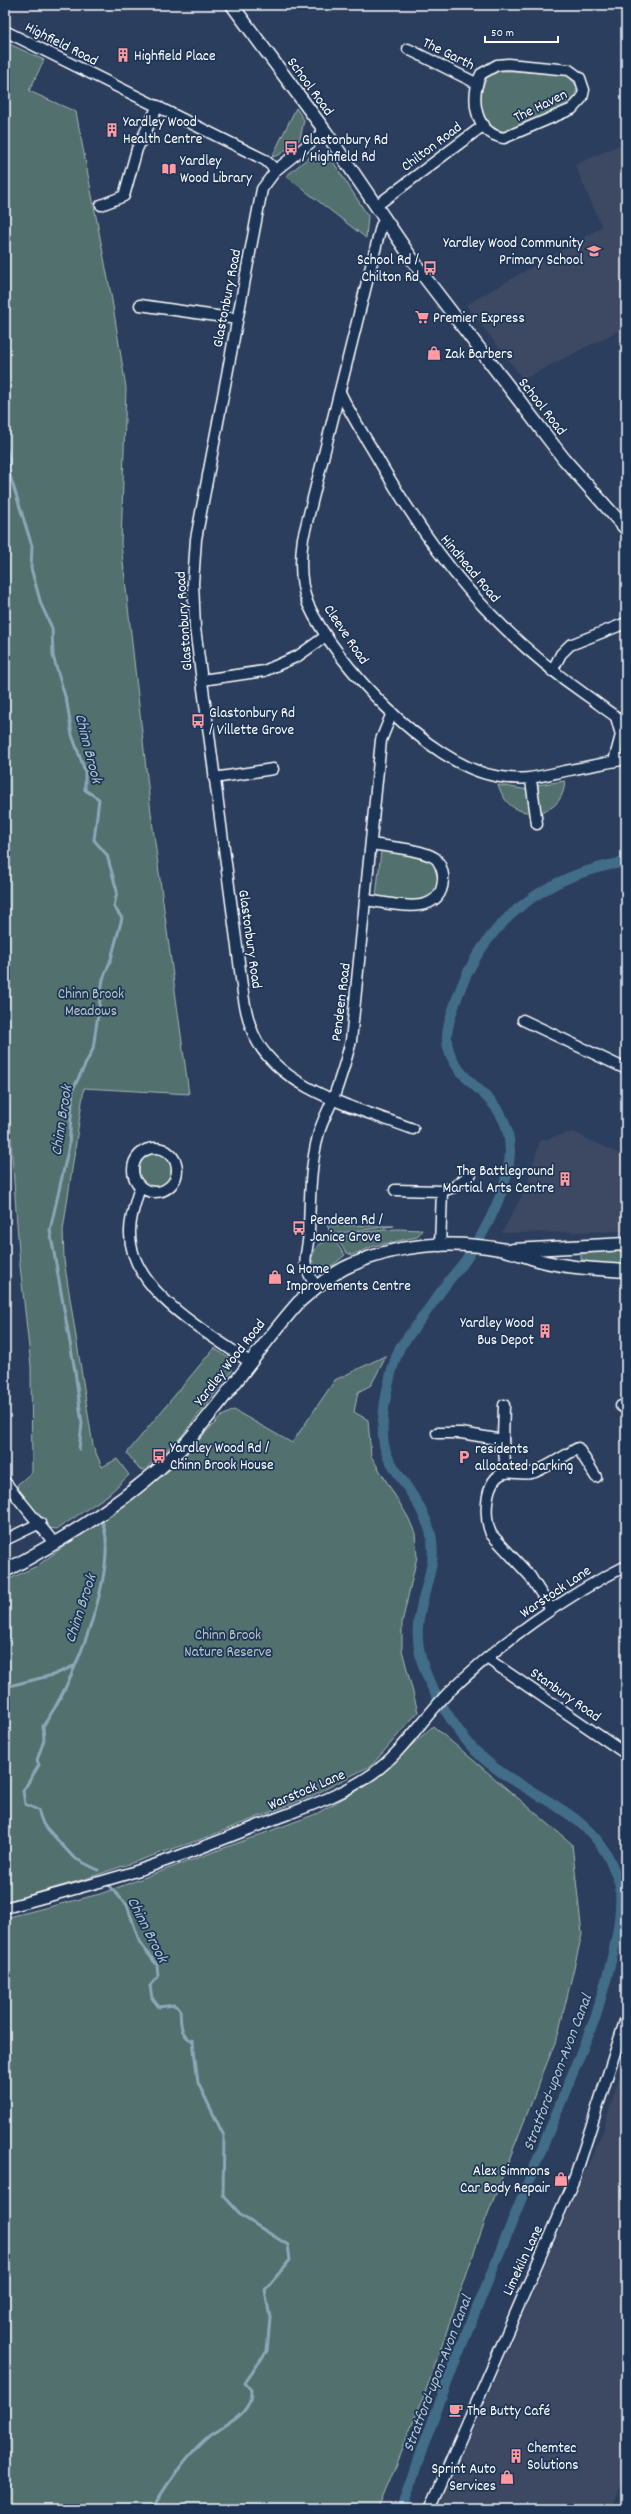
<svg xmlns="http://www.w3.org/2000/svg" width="631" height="2514" viewBox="0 0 631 2514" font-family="Dekko,sans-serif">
	<rect width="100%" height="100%" fill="#2c3e5d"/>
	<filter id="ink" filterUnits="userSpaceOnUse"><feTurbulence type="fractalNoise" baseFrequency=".025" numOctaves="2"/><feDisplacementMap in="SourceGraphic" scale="8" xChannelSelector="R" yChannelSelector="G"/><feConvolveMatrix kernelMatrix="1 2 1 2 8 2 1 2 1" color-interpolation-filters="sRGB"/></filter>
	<g filter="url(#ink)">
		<g fill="#3e4964">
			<polygon points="626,142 626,327 523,379 466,305 602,227 575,165"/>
			<polygon points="573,1132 626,1157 626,1231 502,1233 526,1188 540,1141"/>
			<polygon points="626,2056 626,2470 622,2482 610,2509 436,2509 483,2407 603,2131"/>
		</g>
		<g fill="#516f6e" stroke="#a8b7b6">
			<polygon points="5,42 44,60 29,91 76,112 112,300 126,388 121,544 151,813 189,1094 84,1088 63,1230 64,1260 93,1446 102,1467 117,1459 129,1475 108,1495 57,1529 48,1528 17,1487 18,1484 32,1472 31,1366 20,1265 8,1100 5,1099"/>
			<path d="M491 71H514L568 75 577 87 574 102 502 133C475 121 476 92 491 71Z"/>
			<polygon points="296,108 304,120 300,139 279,155 272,157"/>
			<polygon points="320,153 332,160 368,216 366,238 286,176 313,154"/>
			<path d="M565 781C564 797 556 809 540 812L538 785Z"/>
			<path d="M498 785 529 790 533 813C512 811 505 803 498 785Z"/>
			<polygon points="381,851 424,856 432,860 441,873 433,898 409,903 376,897"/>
			<circle cx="156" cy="1170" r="17"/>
			<polygon points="327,1225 394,1226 331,1234"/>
			<polygon points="397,1229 422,1230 417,1237 374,1246 352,1255 347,1253 336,1238 362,1232"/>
			<polygon points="329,1239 333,1239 345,1255 333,1265 319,1270 311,1259 317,1246"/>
			<polygon points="597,1249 624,1251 619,1265 588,1262 581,1259 581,1253 585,1250"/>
			<polygon points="214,1348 230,1359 232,1371 181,1437 144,1470 139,1469 127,1453"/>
			<polygon points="387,1355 371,1385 358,1392 354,1412 368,1420 371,1456 408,1517 415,1533 417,1557 402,1623 402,1650 418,1712 372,1765 312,1796 199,1840 85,1879 5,1902 5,1581 37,1566 175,1466 211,1427 222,1416 234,1410 292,1443 335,1380"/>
			<polygon points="433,1726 572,1844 582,1934 558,2035 485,2221 424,2396 377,2509 5,2509 5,1918 100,1894 316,1814 370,1783"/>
		</g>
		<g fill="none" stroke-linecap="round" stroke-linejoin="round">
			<g stroke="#8ea7b8" stroke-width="3">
				<polyline points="5,443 9,459 8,469 32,546 31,568 41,604 52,628 53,656 67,703 72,735 85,771 85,790 99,799 94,840 107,855 117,891 114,907 122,918 111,959 103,979 93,1049 73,1089 69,1146 50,1230 75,1371 82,1424 79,1449"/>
				<polyline points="5,1687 53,1675 74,1666"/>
				<path d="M98 1870 74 1858 43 1824 38 1810 25 1804 23 1791 39 1765 37 1760 44 1740 43 1726C72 1685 109 1591 106 1540 106 1533 103 1526 102 1519"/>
				<path d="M107 1884 127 1905 140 1943 157 1965 158 1977 150 1986 152 1998 159 2007 174 2005 180 2009C181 2022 179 2035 193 2041L198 2083 224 2136 223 2195 242 2216 288 2245 290 2260 265 2290 270 2318 267 2351 245 2383 251 2390C251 2400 249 2405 243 2412 235 2422 220 2427 210 2435 186 2455 168 2482 152 2509"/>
			</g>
			<path stroke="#426d88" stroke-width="10" d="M402 2509 423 2447 455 2362 596 2016C607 1975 623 1930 620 1887 619 1879 615 1872 612 1865 589 1809 525 1796 483 1758 462 1740 446 1713 433 1689 423 1669 416 1649 418 1626 420 1595 440 1563 430 1531 421 1502 402 1483 388 1457 375 1431 389 1373 400 1347 416 1327 430 1306 445 1286 451 1277 459 1269 465 1261 485 1233 510 1185 510 1150 509 1093 459 1090 448 1047 444 1032 452 1013 457 998 484 921 546 874 626 862"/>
			<defs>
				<g id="minor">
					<polyline points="5,31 265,160 276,170"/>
					<polyline points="408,49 476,83"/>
					<path d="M508 64 569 70 580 78 584 90 582 98 572 109 504 138C474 133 470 97 481 74L497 65Z"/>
					<path d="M325 131 276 170 262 189 196 539 193 583 195 628 239 962C242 986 244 1011 253 1033 277 1090 361 1109 413 1129"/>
					<polyline points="101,205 124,196 137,149 158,106"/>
					<polyline points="376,206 484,125"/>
					<path d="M385 219 381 226 303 538C300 559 300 584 308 604 335 664 429 764 495 776 526 782 540 776 570 770 588 766 607 763 626 759"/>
					<polyline points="140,305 237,319"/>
					<path d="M340 392C352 418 368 441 382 466 438 561 494 631 586 695 599 704 612 715 626 723"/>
					<polyline points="552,671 561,654 570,645 626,623"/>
					<polyline points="202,680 264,671 298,656 326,636"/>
					<polyline points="614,761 621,735 616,717"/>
					<polyline points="214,778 273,769"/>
					<polyline points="531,780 537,824"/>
					<path d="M366 900C390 903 441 919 443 880 444 874 440 862 435 858 421 849 388 847 372 844"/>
					<polyline points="523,1020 626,1069"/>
					<circle cx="155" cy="1170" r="22"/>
					<path d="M140 1187C136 1201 130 1216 130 1231 128 1291 209 1333 251 1363"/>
					<polyline points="395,1190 442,1191 440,1246"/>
					<polyline points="442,1191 454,1187 471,1174"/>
					<path d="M316 1287C298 1256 308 1261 309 1230 310 1198 310 1167 318 1136 321 1123 328 1111 333 1099 340 1080 346 1060 351 1041L381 740 392 713"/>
					<polyline points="621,1406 626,1409"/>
					<polyline points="437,1433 461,1433 503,1440 506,1473"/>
					<polyline points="503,1440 504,1405"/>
					<polyline points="5,1482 55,1544"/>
					<polyline points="5,1540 40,1523"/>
					<path d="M551 1609 530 1576 491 1534C484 1517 484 1480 504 1473 513 1471 525 1476 535 1472 549 1466 564 1456 578 1448L596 1477"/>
					<polyline points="488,1659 626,1754"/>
					<path d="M5 1908C46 1897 87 1886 127 1874 175 1859 221 1840 267 1822 303 1808 341 1796 372 1774 403 1752 423 1718 449 1692 500 1643 563 1597 626 1566"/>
					<polyline points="430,2509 575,2177 626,2018"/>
				</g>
				<g id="tertiary">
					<polyline points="232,5 325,131 423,275 564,459 626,529"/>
					<polyline points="513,1250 626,1244"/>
					<path d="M5 1571C70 1536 134 1497 185 1444 226 1399 259 1347 299 1302 314 1289 332 1273 351 1265 396 1244 451 1240 500 1249 513 1251 526 1257 538 1260 567 1268 597 1269 626 1271"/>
				</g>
			</defs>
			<use href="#minor" stroke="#fff" stroke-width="13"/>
			<use href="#tertiary" stroke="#fff" stroke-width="15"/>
			<use href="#minor" stroke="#1d3557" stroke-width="10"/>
			<use href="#tertiary" stroke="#1d3557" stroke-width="12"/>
		</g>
	</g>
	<defs>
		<symbol id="building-bare" viewBox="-9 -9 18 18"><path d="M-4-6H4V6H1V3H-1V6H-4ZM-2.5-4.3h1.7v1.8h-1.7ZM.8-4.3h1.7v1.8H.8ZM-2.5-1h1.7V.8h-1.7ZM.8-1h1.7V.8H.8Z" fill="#ff9aa2" stroke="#1d3557" stroke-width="2.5" paint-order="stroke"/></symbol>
		<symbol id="bus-bare" viewBox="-9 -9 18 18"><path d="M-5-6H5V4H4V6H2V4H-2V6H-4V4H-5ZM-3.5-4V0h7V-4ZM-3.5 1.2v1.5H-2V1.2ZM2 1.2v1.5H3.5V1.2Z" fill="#ff9aa2" stroke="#1d3557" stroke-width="2.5" paint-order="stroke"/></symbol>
		<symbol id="library-bare" viewBox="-9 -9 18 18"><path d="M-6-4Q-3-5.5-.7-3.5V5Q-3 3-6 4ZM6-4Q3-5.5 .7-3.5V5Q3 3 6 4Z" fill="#ff9aa2" stroke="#1d3557" stroke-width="2.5" paint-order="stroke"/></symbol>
		<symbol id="school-bare" viewBox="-9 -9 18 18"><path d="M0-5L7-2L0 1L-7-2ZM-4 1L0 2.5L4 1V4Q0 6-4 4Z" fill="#ff9aa2" stroke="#1d3557" stroke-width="2.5" paint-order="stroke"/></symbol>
		<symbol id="supermarket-bare" viewBox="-9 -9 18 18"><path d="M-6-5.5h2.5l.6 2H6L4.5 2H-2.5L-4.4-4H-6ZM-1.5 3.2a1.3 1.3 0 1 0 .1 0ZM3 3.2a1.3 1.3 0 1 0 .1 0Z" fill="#ff9aa2" stroke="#1d3557" stroke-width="2.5" paint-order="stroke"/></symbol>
		<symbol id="shop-bare" viewBox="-9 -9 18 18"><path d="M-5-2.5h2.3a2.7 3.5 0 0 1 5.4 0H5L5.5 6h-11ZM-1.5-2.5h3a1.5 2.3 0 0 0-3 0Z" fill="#ff9aa2" stroke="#1d3557" stroke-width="2.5" paint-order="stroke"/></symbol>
		<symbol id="parking-bare" viewBox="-9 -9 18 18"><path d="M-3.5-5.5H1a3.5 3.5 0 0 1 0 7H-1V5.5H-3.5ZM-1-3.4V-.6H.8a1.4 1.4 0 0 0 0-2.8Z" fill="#ff9aa2" stroke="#1d3557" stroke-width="2.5" paint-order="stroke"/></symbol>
		<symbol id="cafe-bare" viewBox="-9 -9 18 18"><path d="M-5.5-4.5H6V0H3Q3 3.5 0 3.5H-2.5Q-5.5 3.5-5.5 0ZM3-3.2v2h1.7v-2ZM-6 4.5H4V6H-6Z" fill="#ff9aa2" stroke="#1d3557" stroke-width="2.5" paint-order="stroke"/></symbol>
	</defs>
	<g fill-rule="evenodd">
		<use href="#building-bare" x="113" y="45" width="20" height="20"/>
		<use href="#building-bare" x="102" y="120" width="20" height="20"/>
		<use href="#bus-bare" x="281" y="138" width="20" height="20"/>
		<use href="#library-bare" x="159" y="159" width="20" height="20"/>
		<use href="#school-bare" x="584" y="241" width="20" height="20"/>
		<use href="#bus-bare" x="420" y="258" width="20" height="20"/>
		<use href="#supermarket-bare" x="412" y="307" width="20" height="20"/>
		<use href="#shop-bare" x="424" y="343" width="20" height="20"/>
		<use href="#bus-bare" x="188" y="711" width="20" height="20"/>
		<use href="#building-bare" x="555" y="1169" width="20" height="20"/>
		<use href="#bus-bare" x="289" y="1218" width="20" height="20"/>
		<use href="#shop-bare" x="265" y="1267" width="20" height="20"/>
		<use href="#building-bare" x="535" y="1321" width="20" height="20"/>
		<use href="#bus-bare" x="149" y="1446" width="20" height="20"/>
		<use href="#parking-bare" x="454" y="1447" width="20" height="20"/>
		<use href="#shop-bare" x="551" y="2169" width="20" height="20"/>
		<use href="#cafe-bare" x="446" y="2400" width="20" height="20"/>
		<use href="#building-bare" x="506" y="2446" width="20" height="20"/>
		<use href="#shop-bare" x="497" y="2467" width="20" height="20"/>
	</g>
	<g text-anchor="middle" stroke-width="3.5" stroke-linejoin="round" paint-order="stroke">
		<g font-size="15" fill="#fff" stroke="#1d3557">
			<text transform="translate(62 43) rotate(27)" y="5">Highfield Road</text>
			<text transform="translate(449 53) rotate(26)" y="5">The Garth</text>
			<text transform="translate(311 86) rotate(54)" y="5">School Road</text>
			<text transform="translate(540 105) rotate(-26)" y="5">The Haven</text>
			<text transform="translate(431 146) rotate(-37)" y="5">Chilton Road</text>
			<text transform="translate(226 298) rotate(-79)" y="5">Glastonbury Road</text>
			<text transform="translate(543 406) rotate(52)" y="5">School Road</text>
			<text transform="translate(471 568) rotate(50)" y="5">Hindhead Road</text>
			<text transform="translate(183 621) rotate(-94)" y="5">Glastonbury Road</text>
			<text transform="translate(347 634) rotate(56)" y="5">Cleeve Road</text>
			<text transform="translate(251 939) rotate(82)" y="5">Glastonbury Road</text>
			<text transform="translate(340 1002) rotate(-83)" y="5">Pendeen Road</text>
			<text transform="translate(229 1362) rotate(-52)" y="5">Yardley Wood Road</text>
			<text transform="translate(555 1591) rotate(-34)" y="5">Warstock Lane</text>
			<text transform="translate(566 1694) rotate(35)" y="5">Stanbury Road</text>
			<text transform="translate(306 1789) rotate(-23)" y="5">Warstock Lane</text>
			<text transform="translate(522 2260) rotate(-65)" y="5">Limekiln Lane</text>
		</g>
		<g font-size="15" fill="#fff" stroke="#1d3557" text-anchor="start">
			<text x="134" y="60">Highfield Place</text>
			<text x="123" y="126">Yardley Wood<tspan x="123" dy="17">Health Centre</tspan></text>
			<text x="302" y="144">Glastonbury Rd<tspan x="302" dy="17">/ Highfield Rd</tspan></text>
			<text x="180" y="165">Yardley<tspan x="180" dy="17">Wood Library</tspan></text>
			<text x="583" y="247" text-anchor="end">Yardley Wood Community<tspan x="583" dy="17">Primary School</tspan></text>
			<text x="419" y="264" text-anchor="end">School Rd /<tspan x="419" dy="17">Chilton Rd</tspan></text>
			<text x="433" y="322">Premier Express</text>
			<text x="445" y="358">Zak Barbers</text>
			<text x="209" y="717">Glastonbury Rd<tspan x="209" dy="17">/ Villette Grove</tspan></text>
			<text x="554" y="1175" text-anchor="end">The Battleground<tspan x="554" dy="17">Martial Arts Centre</tspan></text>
			<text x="310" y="1224">Pendeen Rd /<tspan x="310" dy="17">Janice Grove</tspan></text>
			<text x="286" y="1273">Q Home<tspan x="286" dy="17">Improvements Centre</tspan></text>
			<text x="534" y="1327" text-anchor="end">Yardley Wood<tspan x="534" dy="17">Bus Depot</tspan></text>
			<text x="170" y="1452">Yardley Wood Rd /<tspan x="170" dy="17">Chinn Brook House</tspan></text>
			<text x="475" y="1453">residents<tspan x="475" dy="17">allocated parking</tspan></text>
			<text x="550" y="2175" text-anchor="end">Alex Simmons<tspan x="550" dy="17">Car Body Repair</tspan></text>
			<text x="467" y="2415">The Butty Café</text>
			<text x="527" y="2452">Chemtec<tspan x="527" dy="17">Solutions</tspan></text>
			<text x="496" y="2473" text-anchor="end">Sprint Auto<tspan x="496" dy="17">Services</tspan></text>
		</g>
		<g font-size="15" fill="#b9c5c5" stroke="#1d3557">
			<text x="91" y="998">Chinn Brook<tspan x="91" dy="17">Meadows</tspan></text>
			<text x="228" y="1639">Chinn Brook<tspan x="228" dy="17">Nature Reserve</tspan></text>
		</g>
		<g font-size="16" font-style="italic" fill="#b3c5cf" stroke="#1d3557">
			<text transform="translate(90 748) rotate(76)" y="6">Chinn Brook</text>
			<text transform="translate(60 1120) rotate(-81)" y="6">Chinn Brook</text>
			<text transform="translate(79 1608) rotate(-72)" y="6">Chinn Brook</text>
			<text transform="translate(149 1929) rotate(63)" y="6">Chinn Brook</text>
			<text transform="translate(556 2072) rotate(-69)" y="6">Stratford-upon-Avon Canal</text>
			<text transform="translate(436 2373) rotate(-69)" y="6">Stratford-upon-Avon Canal</text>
		</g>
	</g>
	<rect width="631" height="2514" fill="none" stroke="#1d3557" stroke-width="20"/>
	<rect x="10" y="10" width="611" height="2494" fill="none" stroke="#fff" stroke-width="1.5" filter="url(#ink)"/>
	<path d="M485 36v6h73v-6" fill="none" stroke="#ffffff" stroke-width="2"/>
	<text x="491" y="36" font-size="12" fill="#ffffff" stroke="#1d3557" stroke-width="3" paint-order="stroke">50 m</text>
</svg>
